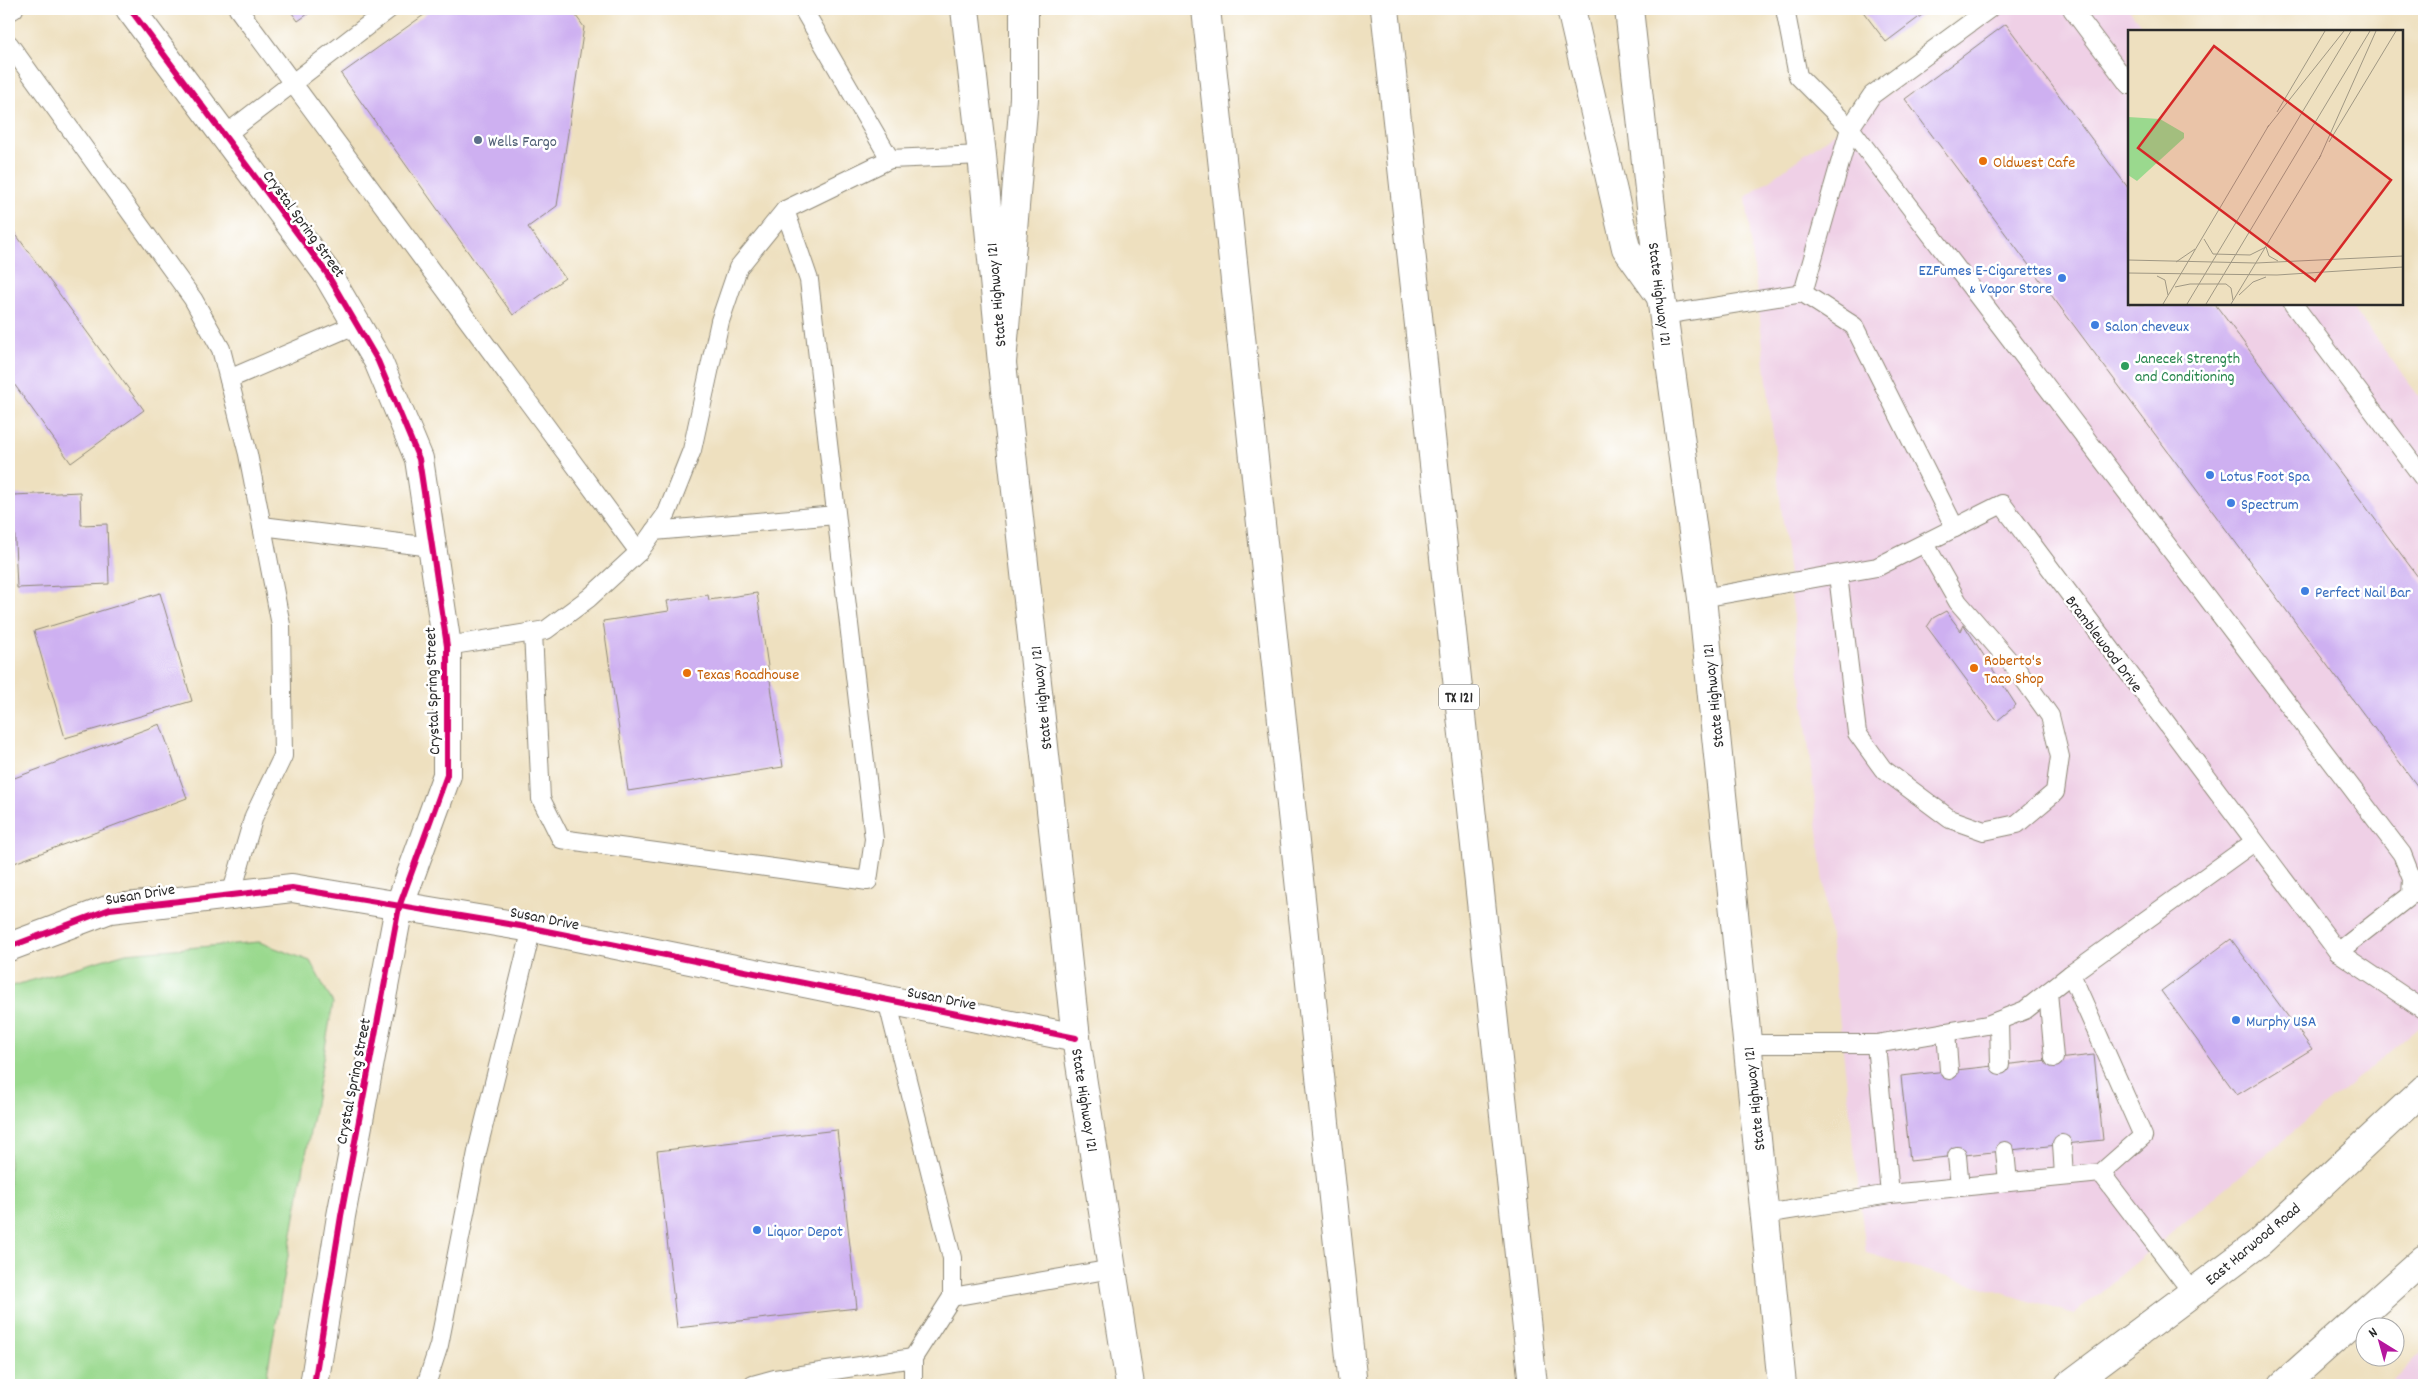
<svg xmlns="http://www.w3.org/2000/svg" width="2433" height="1394" viewBox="0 0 2433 1394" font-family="Dekko,sans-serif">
	<rect width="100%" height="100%" fill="#fff"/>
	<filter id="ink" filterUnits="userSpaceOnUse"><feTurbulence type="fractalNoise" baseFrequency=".02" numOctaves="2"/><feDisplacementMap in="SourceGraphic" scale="10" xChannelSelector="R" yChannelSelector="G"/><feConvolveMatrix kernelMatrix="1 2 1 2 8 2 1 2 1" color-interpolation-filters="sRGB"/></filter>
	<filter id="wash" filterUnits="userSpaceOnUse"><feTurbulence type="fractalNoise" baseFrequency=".0096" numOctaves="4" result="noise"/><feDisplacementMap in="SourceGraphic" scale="20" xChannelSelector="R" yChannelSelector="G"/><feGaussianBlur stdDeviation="1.12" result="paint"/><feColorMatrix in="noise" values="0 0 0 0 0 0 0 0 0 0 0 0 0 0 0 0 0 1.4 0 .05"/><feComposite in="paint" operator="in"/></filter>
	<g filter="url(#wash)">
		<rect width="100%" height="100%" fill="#eee0bf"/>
		<g fill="#efd0e6">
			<polygon points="2005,9 2129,9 2146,31 2129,31 2129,304 2350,304 2424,403 2424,1023 2074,1314 1866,1253 1746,197"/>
			<polygon points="2424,1350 2424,1385 2389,1385"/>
		</g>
		<polygon fill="#9ad98e" stroke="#62825c" points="259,942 310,961 333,1003 265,1385 9,1385 9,987 126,953"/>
		<g id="blocks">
			<g fill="#ceb0f1">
				<polygon points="289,9 315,9 298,21"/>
				<polygon points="426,9 571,9 584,27 557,206 528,227 565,278 513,315 341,74 428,12"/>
				<polygon points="1861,9 1930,9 1886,42"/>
				<polygon points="2006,24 2129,189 2129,304 2215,304 2424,585 2424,795 1905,99"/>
				<polygon points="9,225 144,410 71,463 9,377"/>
				<polygon points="80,492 81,525 107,524 109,584 17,588 13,495"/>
				<polygon points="160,593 192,701 65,738 34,631"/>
				<polygon points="757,593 783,767 628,791 603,621 669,611 667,601 708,595 709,600"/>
				<polygon points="1946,611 1961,631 1964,625 2016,705 1997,721 1927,627 1933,618"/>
				<polygon points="160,724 187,798 9,865 9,780"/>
				<polygon points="2231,939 2312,1049 2237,1095 2161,991"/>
				<polygon points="2094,1055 2103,1140 1910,1161 1901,1076"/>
				<polygon points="837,1130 857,1308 677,1328 657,1151"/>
			</g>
		</g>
	</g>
	<g filter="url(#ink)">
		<use href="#blocks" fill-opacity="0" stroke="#8c8675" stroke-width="1"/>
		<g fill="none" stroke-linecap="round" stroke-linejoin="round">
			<defs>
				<g id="service">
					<polyline points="238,9 639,552"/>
					<polyline points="803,9 890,159"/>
					<polyline points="1785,9 1798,76 1850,128 2402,854 2412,879 2411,895 2338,952"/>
					<polyline points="2072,9 2129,85"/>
					<polyline points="9,12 14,9"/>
					<polyline points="9,44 193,299 221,349 248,454 281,625 283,756 254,816 231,895"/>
					<polyline points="225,135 389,9"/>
					<polyline points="1803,293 1850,128 1872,95 1989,9"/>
					<polyline points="2293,304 2424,479"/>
					<polyline points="1663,315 1803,293 1854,326 1955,528"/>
					<polyline points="229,379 357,324"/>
					<polyline points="262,526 432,547"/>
					<polyline points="654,531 836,515"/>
					<polyline points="1838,575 1857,733 1883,769 1950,819 1984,831 2017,824 2055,792 2060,757 2050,716 2018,671 1958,602 1925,544"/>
					<polyline points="1702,598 1877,567 2002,504 2338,952 2424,1010"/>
					<polyline points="533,632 541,799 561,839 868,881 874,839 809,280 785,210"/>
					<polyline points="447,646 546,630 589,598 639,552 667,513 692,450 720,321 738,268 785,210 890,159 982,155"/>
					<polyline points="2048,992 2054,1058"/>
					<polyline points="887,1000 952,1258 952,1297 1112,1269"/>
					<polyline points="1999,1021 2000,1065"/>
					<polyline points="1946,1032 1949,1070"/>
					<polyline points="1748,1044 1876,1044 1890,1194 2101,1173 2143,1136 2071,974"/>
					<polyline points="1876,1044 1987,1025 2025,1010 2071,974 2254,842"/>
					<polyline points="2062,1144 2064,1176"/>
					<polyline points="2005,1151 2008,1182"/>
					<polyline points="1957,1156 1960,1187"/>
					<polyline points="2101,1173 2192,1292"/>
					<polyline points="1765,1214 1890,1194"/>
					<polyline points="913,1358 952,1297"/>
					<polyline points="426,1385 439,1345 477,1152 532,928"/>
					<polyline points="753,1385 775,1379 913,1358 913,1385"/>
				</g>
				<g id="minor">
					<polyline points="130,9 326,272 378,361 419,459 447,646 447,775 399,907"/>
					<polyline points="9,947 110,909 292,888 532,928 1076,1038"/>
				</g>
				<polyline id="tertiary" points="314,1385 341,1216 399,907"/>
				<g id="secondary">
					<polyline points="965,9 982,155 1002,363 1076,1038 1130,1385"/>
					<polyline points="1629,9 1661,297 1702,598 1782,1385"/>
					<polyline points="2069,1385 2260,1242 2424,1089"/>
					<polyline points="2283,1385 2424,1259"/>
				</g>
				<g id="motorway">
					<polyline points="1206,9 1353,1385"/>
					<polyline points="1385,9 1533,1385"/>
					<polyline points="1571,9 1626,248 1661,297"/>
					<polyline points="1002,363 1024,98 1024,9"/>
				</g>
			</defs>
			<use href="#service" stroke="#8c8675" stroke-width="20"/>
			<use href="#minor" stroke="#8c8675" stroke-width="30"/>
			<use href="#tertiary" stroke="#8c8675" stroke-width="30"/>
			<use href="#secondary" stroke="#8c8675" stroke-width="30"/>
			<use href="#motorway" stroke="#8c8675" stroke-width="30"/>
			<use href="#service" stroke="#fff" stroke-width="18"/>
			<use href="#minor" stroke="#fff" stroke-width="28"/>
			<use href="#tertiary" stroke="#fff" stroke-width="28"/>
			<use href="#secondary" stroke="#fff" stroke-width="28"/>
			<use href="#motorway" stroke="#fff" stroke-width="28"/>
			<defs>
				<g id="cycleway">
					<polyline points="130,9 326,272 378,361 419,459 447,646 447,775 399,907 341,1216 314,1385"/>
					<polyline points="9,947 110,909 292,888 532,928 1076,1038"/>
				</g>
			</defs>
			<use href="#cycleway" stroke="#fff" stroke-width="9"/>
			<use href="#cycleway" stroke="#d6006c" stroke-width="6"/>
		</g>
	</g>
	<circle fill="#5c6f8a" stroke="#fff" stroke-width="2" cx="478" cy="140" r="5"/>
	<g fill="#e8710a" stroke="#fff" stroke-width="2">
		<circle cx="1983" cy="161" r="5"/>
		<circle cx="1974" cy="668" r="5"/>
		<circle cx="687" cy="673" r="5"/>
	</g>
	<g fill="#3f7fe0" stroke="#fff" stroke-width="2">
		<circle cx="2062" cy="278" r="5"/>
		<circle cx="2095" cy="325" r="5"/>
		<circle cx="2210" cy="475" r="5"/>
		<circle cx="2231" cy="503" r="5"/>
		<circle cx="2305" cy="591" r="5"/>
		<circle cx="2236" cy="1020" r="5"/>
		<circle cx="757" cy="1230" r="5"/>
	</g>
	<circle fill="#2e9e5b" stroke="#fff" stroke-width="2" cx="2125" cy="366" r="5"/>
	<g text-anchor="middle" stroke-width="5" stroke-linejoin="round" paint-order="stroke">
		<rect fill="#fff" stroke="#6b6b6b" stroke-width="1" x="1439" y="684.5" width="40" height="25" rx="4"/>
		<g font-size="15" font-weight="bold" fill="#2b2b2b">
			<text x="1459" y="702">TX 121</text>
		</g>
		<g font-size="16" fill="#4e5e75" stroke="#fff" text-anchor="start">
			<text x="488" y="146">Wells Fargo</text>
		</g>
		<g font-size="16" fill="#c56008" stroke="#fff" text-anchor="start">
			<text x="1993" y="167">Oldwest Cafe</text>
			<text x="1984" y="665">Roberto's<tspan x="1984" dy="18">Taco Shop</tspan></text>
			<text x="697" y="679">Texas Roadhouse</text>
		</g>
		<g font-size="16" fill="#2b2b2b" stroke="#fff">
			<text transform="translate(305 223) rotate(54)" y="6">Crystal Spring Street</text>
			<text transform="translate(1661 294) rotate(83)" y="6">State Highway 121</text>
			<text transform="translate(995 295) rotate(-95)" y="6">State Highway 121</text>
			<text transform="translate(2105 643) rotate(53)" y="6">Bramblewood Drive</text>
			<text transform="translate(431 691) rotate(-92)" y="6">Crystal Spring Street</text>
			<text transform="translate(1712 696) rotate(-96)" y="6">State Highway 121</text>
			<text transform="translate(1040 698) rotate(-96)" y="6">State Highway 121</text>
			<text transform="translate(140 893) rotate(-9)" y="6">Susan Drive</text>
			<text transform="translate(545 917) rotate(11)" y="6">Susan Drive</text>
			<text transform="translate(942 997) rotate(11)" y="6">Susan Drive</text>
			<text transform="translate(352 1081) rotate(-79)" y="6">Crystal Spring Street</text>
			<text transform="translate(1753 1099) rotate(-96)" y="6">State Highway 121</text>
			<text transform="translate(1086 1100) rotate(81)" y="6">State Highway 121</text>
			<text transform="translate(2252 1243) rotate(-40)" y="6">East Harwood Road</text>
		</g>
		<g font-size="16" fill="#366cbe" stroke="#fff" text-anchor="start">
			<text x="2052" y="275" text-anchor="end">EZFumes E-Cigarettes<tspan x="2052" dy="18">&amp; Vapor Store</tspan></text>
			<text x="2105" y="331">Salon cheveux</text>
			<text x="2220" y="481">Lotus Foot Spa</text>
			<text x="2241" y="509">Spectrum</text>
			<text x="2315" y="597">Perfect Nail Bar</text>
			<text x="2246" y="1026">Murphy USA</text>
			<text x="767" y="1236">Liquor Depot</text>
		</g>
		<g font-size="16" fill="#27864d" stroke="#fff" text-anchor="start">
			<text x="2135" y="363">Janecek Strength<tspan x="2135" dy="18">and Conditioning</tspan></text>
		</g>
	</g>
	<g transform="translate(2128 30)">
		<rect width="275" height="275" fill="#eee0bf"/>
		<path d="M0 87 32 89 56 103V108L9 151 0 145Z" fill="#9ad98e"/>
		<path fill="none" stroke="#a09884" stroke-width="1" d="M149 82 197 1M139 98 216 1M201 112 268 1M191 129 248 1M76 209 85 224 122 225 138 217 141 226 150 231M0 230 128 233 275 226M48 232 67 219M0 243 149 245 275 237M29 246 37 250 40 265M47 257 62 254H98L103 258 105 270M111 265 125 252 138 247M35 274 141 95M59 274 223 1M78 274 242 1M103 274 193 125"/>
		<path fill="#d62828" fill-opacity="0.15" stroke="#d62828" stroke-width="2.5" d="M86 16 263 150 187 251 10 118Z"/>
		<rect width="275" height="275" fill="none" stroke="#2b2b2b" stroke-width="2.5"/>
	</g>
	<rect width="2433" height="1394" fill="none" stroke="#fff" stroke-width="30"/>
	<g transform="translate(2380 1342) rotate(323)"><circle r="24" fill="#ffffff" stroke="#aaaaaa"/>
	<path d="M0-4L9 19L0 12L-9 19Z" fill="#b5179e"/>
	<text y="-8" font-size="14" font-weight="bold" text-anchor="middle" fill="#2b2b2b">N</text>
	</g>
</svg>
